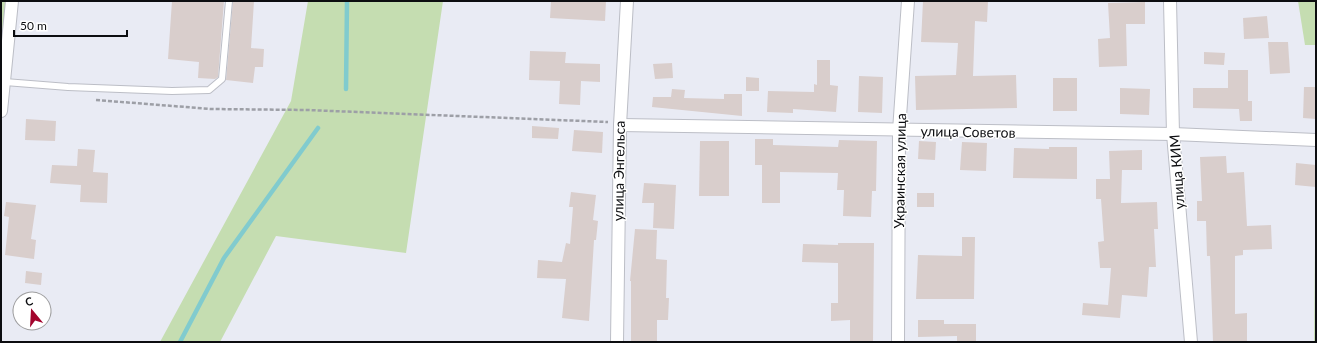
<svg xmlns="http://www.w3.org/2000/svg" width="1317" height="343" viewBox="0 0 1317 343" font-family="Lato,sans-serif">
	<rect width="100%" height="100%" fill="#e9ebf4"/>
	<g fill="#c5ddb1">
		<polygon points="1,1 7,1 6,43 1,43"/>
		<polygon points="308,1 443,1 406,253 276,236 220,342 160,342 291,101"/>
		<polygon points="1298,1 1316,1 1316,45 1305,45"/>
		<polygon points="1315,247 1316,247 1316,342 1314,342"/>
	</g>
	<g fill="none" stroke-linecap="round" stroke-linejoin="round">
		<g stroke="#81cbce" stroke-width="4.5">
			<polyline points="346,89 347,1"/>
			<polyline points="180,342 224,258 318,128"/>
		</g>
	</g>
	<g fill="#d9cecc">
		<polygon points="172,1 224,1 218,77 215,79 198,78 199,62 168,59"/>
		<polygon points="233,1 254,1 251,48 264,49 263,67 255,67 253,83 226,80"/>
		<polygon points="551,1 606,1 605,21 550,18"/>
		<polygon points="923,1 988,1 987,22 975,21 973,76 1016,75 1017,108 916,110 915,76 956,75 958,43 921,42"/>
		<polygon points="1145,2 1145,24 1126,24 1127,66 1099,67 1098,39 1110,38 1108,3"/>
		<polygon points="1267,16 1269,38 1244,39 1243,18"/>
		<polygon points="1268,42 1288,42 1290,73 1270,74"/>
		<polygon points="530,51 566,52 565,63 600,64 600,82 581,81 580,105 559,104 560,81 529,80"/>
		<polygon points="1204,52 1225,53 1224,65 1204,64"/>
		<polygon points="817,60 830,60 830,85 838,86 836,112 793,109 793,113 767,112 768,91 814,92 814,84 817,85"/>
		<polygon points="672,63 673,78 655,79 653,64"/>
		<polygon points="1228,70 1248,70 1248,101 1252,101 1252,121 1240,121 1239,109 1193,108 1193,88 1228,88"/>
		<polygon points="859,76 883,77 882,113 858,112"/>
		<polygon points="746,77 759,78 759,91 746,91"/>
		<rect x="1053" y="78" width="24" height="33"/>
		<polygon points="1304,87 1316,87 1316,119 1303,118"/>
		<polygon points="1120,88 1150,89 1149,115 1120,114"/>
		<polygon points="672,89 685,90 684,98 724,99 724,94 742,94 742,116 652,107 653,97 671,97"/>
		<polygon points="26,119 56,121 55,141 25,140"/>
		<polygon points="532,126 559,128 558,139 532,138"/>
		<polygon points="574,130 603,132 602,153 572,151"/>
		<polygon points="755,139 773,139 773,145 838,147 839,140 877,141 876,191 872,191 871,217 843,216 844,190 837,190 838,173 780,172 780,203 762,203 762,165 755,165"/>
		<polygon points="700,141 729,141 729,196 699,196"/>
		<polygon points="919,141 936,142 935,160 918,159"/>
		<polygon points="962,142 987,143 986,171 960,170"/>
		<polygon points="1049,147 1077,147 1077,179 1013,178 1014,148 1049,149"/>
		<polygon points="78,149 95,150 93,172 108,173 107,203 80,202 81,185 50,183 52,165 77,166"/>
		<polygon points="1142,150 1142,170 1122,170 1121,203 1157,202 1158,229 1154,229 1156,267 1149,267 1147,297 1122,295 1120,318 1082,315 1083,303 1108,305 1111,268 1100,268 1098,242 1104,241 1101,199 1096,199 1096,179 1110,179 1109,151"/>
		<polygon points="1226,156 1227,173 1244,172 1247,226 1271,225 1272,249 1243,250 1243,255 1235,256 1235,314 1247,313 1247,341 1213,342 1210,256 1207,256 1206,221 1197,221 1197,201 1202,201 1200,157"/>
		<polygon points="1296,163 1316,165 1316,187 1295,185"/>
		<polygon points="644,183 676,185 674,229 653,228 654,203 642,203"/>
		<polygon points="571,192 596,195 593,220 598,221 596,240 594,240 589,321 562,318 566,279 537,278 538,260 562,262 566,243 570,244 573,207 569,207"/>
		<rect x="917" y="193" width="17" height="14"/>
		<polygon points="6,202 36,205 31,239 36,240 34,259 5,255 9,217 4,216"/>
		<polygon points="635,229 657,230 656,259 667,260 666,298 669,298 668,320 657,320 657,342 631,342 631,281 630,281"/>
		<polygon points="962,237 975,237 974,299 916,299 918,255 962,256"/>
		<polygon points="838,243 874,243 873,342 850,342 850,320 831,321 831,303 838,303 838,263 802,262 803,244 838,245"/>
		<polygon points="26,271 42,273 41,285 25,283"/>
		<polygon points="918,320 944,320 944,324 976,324 976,341 957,341 957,336 918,337"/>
	</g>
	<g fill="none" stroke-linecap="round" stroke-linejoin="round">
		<defs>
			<polyline id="service" points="5,82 68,87 172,91 209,90 222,79 229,1"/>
			<g id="minor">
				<polyline points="1170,1 1173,134 1191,342"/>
				<polyline points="1,111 12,1"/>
				<polyline points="620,125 1173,134 1316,140"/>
				<polyline points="617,342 620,125 627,1"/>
				<polyline points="898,342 899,131 908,1"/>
			</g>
		</defs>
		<use href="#service" stroke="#bcbec6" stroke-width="8"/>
		<use href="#minor" stroke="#bcbec6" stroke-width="14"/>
		<polyline stroke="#9d9fa6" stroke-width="2.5" stroke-dasharray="4 2" stroke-linecap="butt" points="96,100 211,109 307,110 608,122"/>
		<use href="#service" stroke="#fff" stroke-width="6"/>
		<use href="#minor" stroke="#fff" stroke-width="12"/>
	</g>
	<g text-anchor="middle" stroke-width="3" stroke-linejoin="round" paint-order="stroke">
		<g font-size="14" fill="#0c0d10" stroke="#fff">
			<text transform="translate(968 132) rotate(1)" y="5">улица Советов</text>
			<text transform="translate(619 171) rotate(-89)" y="5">улица Энгельса</text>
			<text transform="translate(900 171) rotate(-89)" y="5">Украинская улица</text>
			<text transform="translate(1177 172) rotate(-94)" y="5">улица КИМ</text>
		</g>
	</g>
	<rect width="1317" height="343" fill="none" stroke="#0c0d10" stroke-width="4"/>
	<g transform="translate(32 311) rotate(342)"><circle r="19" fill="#ffffff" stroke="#9e9e9f"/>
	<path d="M0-3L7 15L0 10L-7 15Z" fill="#a3042d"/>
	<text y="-6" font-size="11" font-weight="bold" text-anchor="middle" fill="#0c0d10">С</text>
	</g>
	<path d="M14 30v6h113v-6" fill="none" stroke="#0c0d10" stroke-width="2"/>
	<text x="20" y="30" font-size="12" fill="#0c0d10" stroke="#ffffff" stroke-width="3" paint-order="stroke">50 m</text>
</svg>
